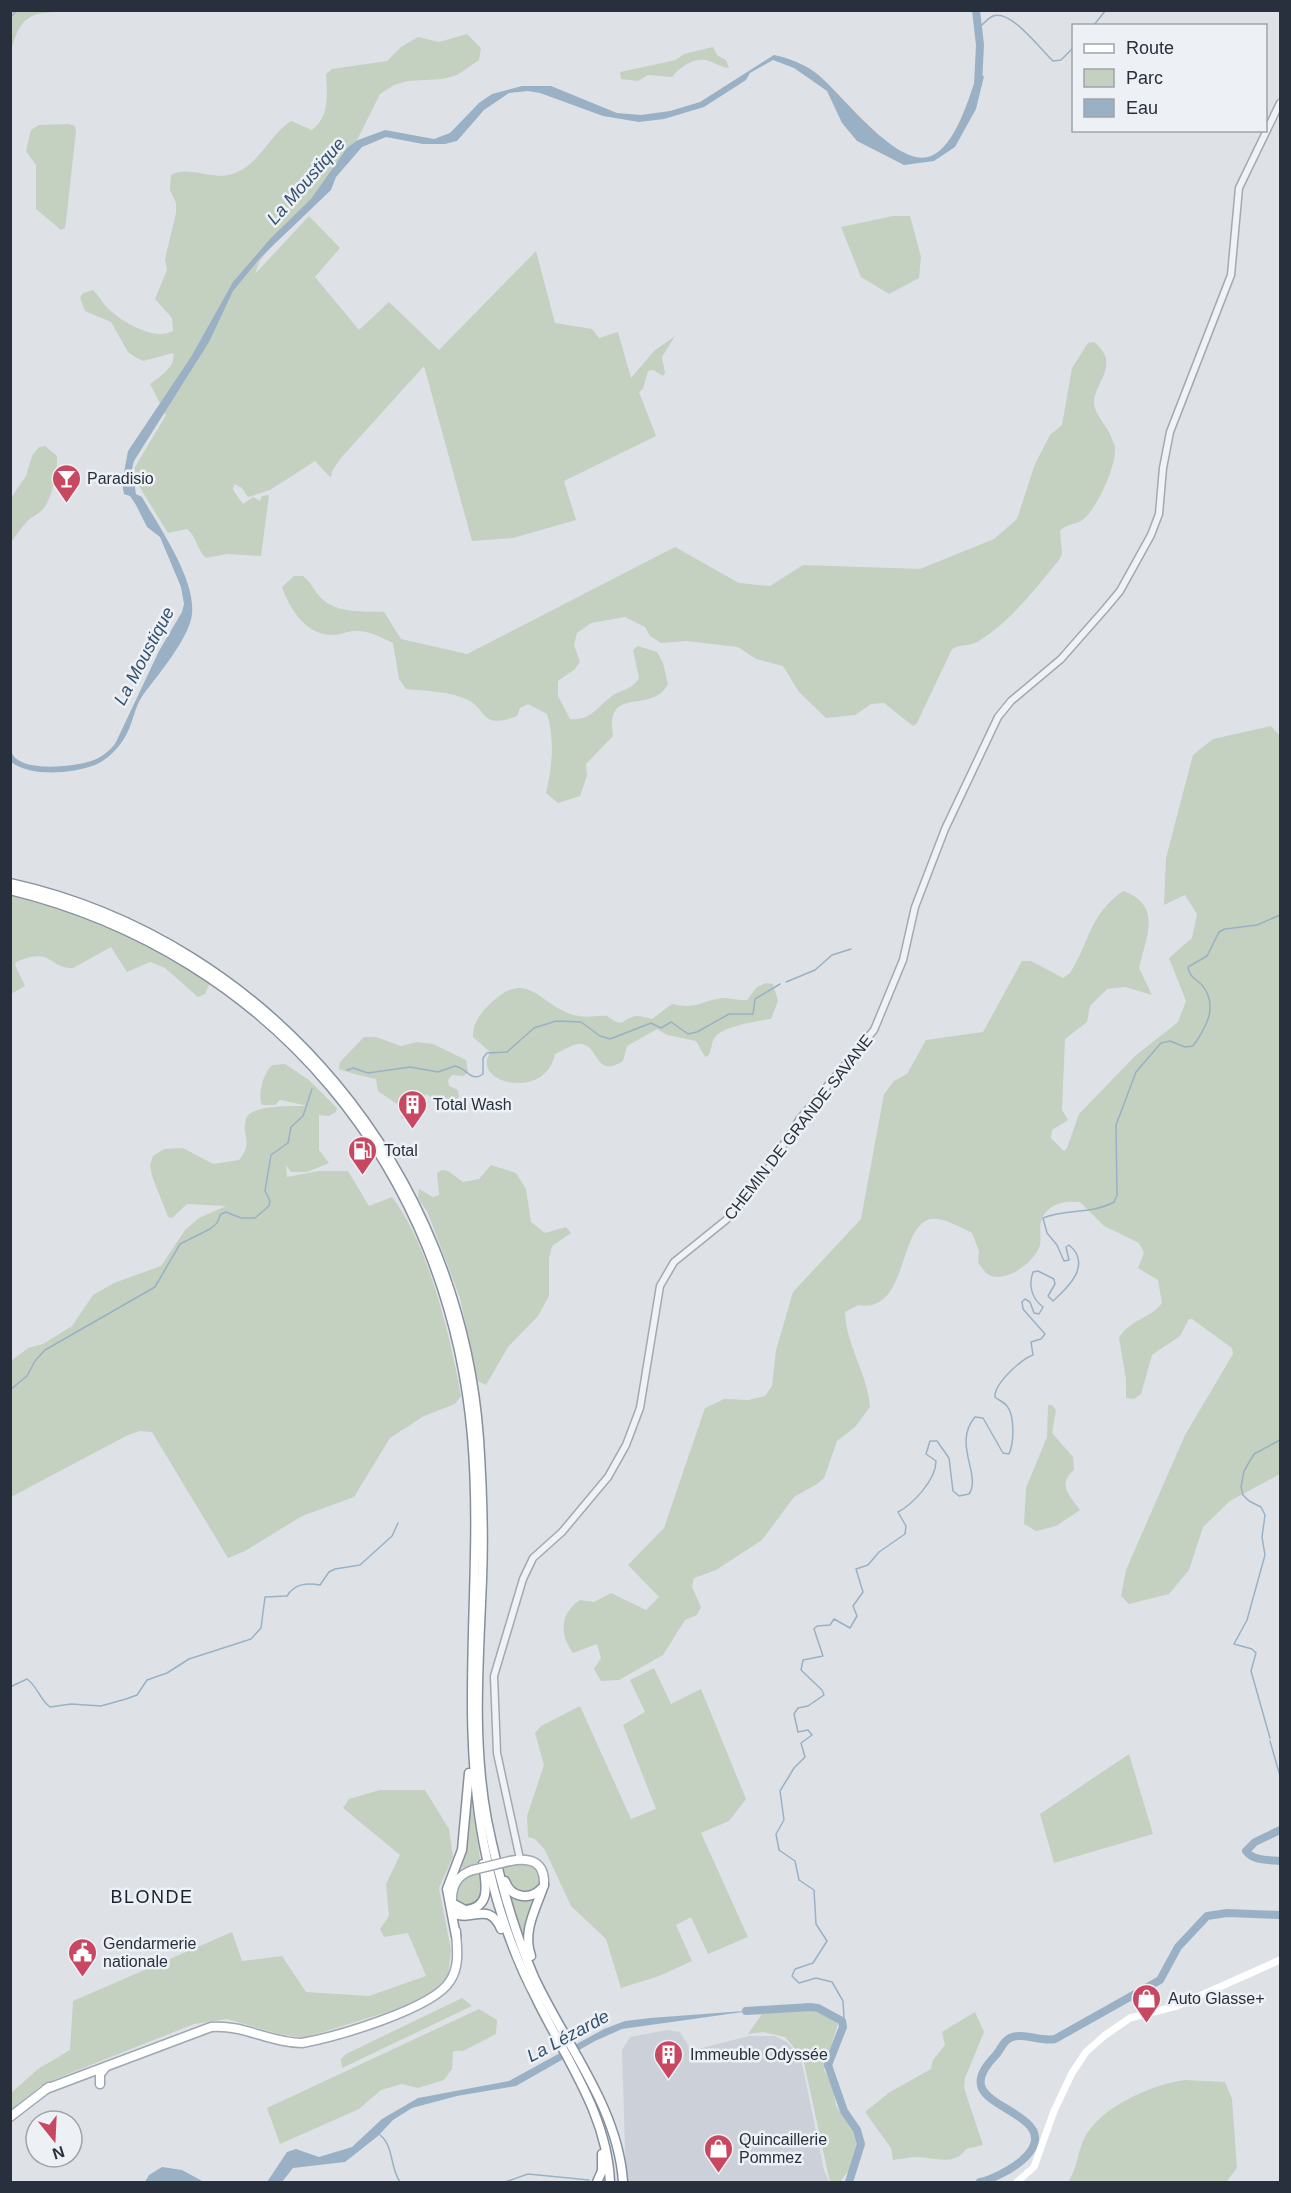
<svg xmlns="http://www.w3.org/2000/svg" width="1291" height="2193" viewBox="0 0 1291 2193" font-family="Helvetica,sans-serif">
	<rect width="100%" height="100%" fill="#dee2e7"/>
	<polygon fill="#ccd1d9" points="667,2030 680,2032 690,2048 694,2050 749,2036 775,2036 787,2042 798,2054 803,2068 824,2170 829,2182 626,2182 622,2050 630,2037"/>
	<g fill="#c4d0c0">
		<path d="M11 10H62V11C54 13 46 12 38 14 19 19 16 35 11 51Z"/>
		<path d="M467 34 481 48 479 60 457 75 443 79 408 81 394 85 380 94 348 158 274 243 259 262 255 274 309 216 340 248 315 277 359 330 389 302 439 350 536 251 555 323 592 329 599 338 618 332 631 378 654 351 675 336 662 357 665 373 663 376 653 370 648 371 643 389 639 392 656 436 564 481 576 520 513 538 472 541 424 366 340 459 332 471 331 478 315 461 270 490 248 497 242 488 234 484 233 490 243 504 253 497 260 501 262 496 269 495 261 556 227 554 206 558C197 550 197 537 187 529L168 533 134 478 135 467 166 415 150 384C160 376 177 366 173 353L143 361 135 357 128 352 111 322 85 311 80 298 83 293 93 290C100 297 104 306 112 312 126 324 156 341 173 331L172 318 155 299 167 270 165 259 176 213V203L170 190 171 175C189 165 212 181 232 174 260 165 268 136 291 121L312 130C330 117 327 93 326 74L332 69 387 61 401 47 418 37 439 42Z"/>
		<path d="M713 47 717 55 726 60 729 68C719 67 714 62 706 60 692 58 679 68 672 77L648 75 638 81 621 79 620 72 676 60 684 54Z"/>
		<polygon points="68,124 75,126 76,131 66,222 65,228 61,230 36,209 36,165 26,151 31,130 39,125"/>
		<polygon points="893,216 910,216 921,257 919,278 889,294 861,277 841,227"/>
		<path d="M1094 342C1121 364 1096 380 1094 401 1093 412 1105 424 1110 434 1111 437 1114 443 1115 447 1117 465 1096 512 1081 521 1074 525 1066 524 1060 531L1062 554 1059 560C1035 589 1012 620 979 641 971 646 961 644 952 649L917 723 913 726 884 703 871 704 855 715 826 718 799 692 783 666 756 659 738 647 686 641 661 643 650 636 645 627 625 617 591 623 577 633 574 645 580 662 574 670 558 681V696L570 719C591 722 599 704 615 694 624 689 634 688 639 678L633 650 638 646 657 652 663 663 668 684C651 716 605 683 613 736L586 764 587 775 580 796 558 803 546 793C552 768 555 739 547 714L528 704 520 708 517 716C480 730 488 710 468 700 449 691 426 691 406 689L399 679 393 643C382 638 371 631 357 631 350 630 342 635 334 635 307 636 290 610 282 587L294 576H303C311 582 314 591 321 598 338 614 363 611 384 612L401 639 467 654 675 547 739 583 770 586 803 565 920 569 994 539 1017 519 1035 464 1050 435 1062 425 1072 368 1088 343Z"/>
		<path d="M45 446 57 456C58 470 52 499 43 509 38 515 30 517 25 524 19 530 16 536 11 542V498L26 476 32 456 39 447Z"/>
		<path d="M1271 726 1280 736V1474L1230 1501 1203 1527 1189 1570 1169 1594 1129 1604 1121 1596 1126 1570 1185 1435 1233 1354 1232 1348 1192 1319H1189L1180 1336 1152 1355 1141 1394 1134 1399 1126 1398V1379L1119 1338C1129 1320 1150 1319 1162 1303L1158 1280 1138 1268 1144 1253 1139 1243 1104 1226 1080 1202C1067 1201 1054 1202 1045 1213 1037 1224 1042 1233 1040 1245 1035 1262 1005 1285 987 1274 984 1271 981 1266 978 1263L979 1251 972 1233C962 1228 950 1221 938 1219 896 1213 912 1315 858 1305L845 1312C846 1346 868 1374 870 1407L855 1427 837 1441 824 1478 817 1484 794 1497 762 1540 716 1570 694 1578 692 1587 701 1607 697 1615 685 1620 663 1655 619 1680 601 1681 594 1669 601 1658 597 1644 573 1653C559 1634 560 1613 580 1600L594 1602 611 1593 646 1610 659 1597 628 1565 664 1528 705 1408 724 1399 748 1400 765 1396 772 1386 776 1350 793 1292 861 1219 884 1094 894 1081 907 1074 926 1040 983 1032 1022 961H1031L1063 978 1070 973C1090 942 1088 916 1123 891 1163 905 1146 937 1139 968L1152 995 1125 987 1107 989 1090 1006 1087 1022 1065 1039 1062 1110 1068 1120 1052 1130 1051 1138 1064 1151 1067 1148 1079 1114 1135 1056 1178 1022 1186 1001 1169 958 1192 938 1197 914 1185 895 1164 905 1166 858 1193 755 1213 739Z"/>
		<path d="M11 895 83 916 150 944 210 982 205 994 198 997 165 968 150 962 127 972 111 947 73 968C47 968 54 946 16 962L15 965 25 986 11 994Z"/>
		<path d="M766 983 773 984 778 1001 771 1019C757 1021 724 1026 715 1037 711 1042 712 1049 709 1055L705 1057 696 1041 667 1035 657 1029 627 1046 623 1061C594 1080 599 1042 579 1044 571 1045 562 1051 555 1054 546 1098 483 1085 487 1061 487 1058 489 1055 490 1052L473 1037C472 1025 480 1013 489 1005 530 964 539 1009 579 1016 589 1018 598 1015 607 1016 626 1030 620 1018 637 1016 641 1016 648 1018 652 1019L672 1004C698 1010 702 1000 723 998 731 998 739 1001 747 1000L757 987Z"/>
		<path d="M364 1037H376L401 1046 417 1042 433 1044 466 1060 468 1072 464 1076 452 1075 448 1080 449 1086 458 1090 459 1098 447 1107 426 1094 419 1102 413 1119H402L397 1104 378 1091 376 1079C363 1076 352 1074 339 1069L340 1062Z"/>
		<path d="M285 1064 309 1080 337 1108 336 1112 329 1116 319 1115V1150L329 1163 307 1172H291L286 1165 287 1177 319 1171H348L369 1206 392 1197C428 1243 451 1339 461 1396L455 1404 424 1416 390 1438 354 1497 302 1516 245 1551 228 1558 152 1432 140 1431 128 1435 11 1497V1361L28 1348 43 1344 72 1326 93 1295 114 1283 161 1266 185 1230 199 1218 226 1206 187 1204 172 1218 168 1217 152 1176 150 1165 153 1156 164 1149 183 1148 213 1164 239 1160C254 1142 241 1136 246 1119 250 1104 295 1106 308 1106L280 1100 275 1105H262C257 1093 264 1073 272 1065Z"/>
		<polygon points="491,1165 516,1173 526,1189 531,1222 545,1233 566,1227 571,1233 552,1246 549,1258 549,1296 538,1316 508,1347 486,1385 478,1381 460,1298 427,1211 418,1198 419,1189 433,1197 439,1195 437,1173 442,1170 448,1171 463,1182 479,1179"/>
		<path d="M1048 1405H1052L1056 1410 1052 1433 1073 1457 1074 1470C1056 1485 1071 1497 1080 1510L1056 1526 1036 1531 1024 1524 1026 1488 1047 1437Z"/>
		<polygon points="654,1668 671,1704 701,1689 746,1799 729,1821 701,1833 748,1937 708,1954 691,1917 676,1925 692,1961 659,1976 621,1988 606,1939 571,1906 545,1850 535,1839 528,1837 527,1816 544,1765 535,1733 541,1726 580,1706 631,1819 656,1809 623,1725 645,1712 630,1680"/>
		<polygon points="1129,1754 1153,1834 1054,1863 1040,1814"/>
		<polygon points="380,1790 425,1790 449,1829 453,1857 439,1888 451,1950 448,1976 434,1993 416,2003 304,2038 279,2034 227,2019 194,2024 43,2084 11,2110 10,2094 38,2069 70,2050 73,2001 232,1932 242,1961 282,1956 306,1992 369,1996 426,1976 408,1933 384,1937 380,1929 389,1916 386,1884 400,1855 343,1808 349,1799"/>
		<polygon points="471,1799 481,1865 459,1868 467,1837"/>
		<polygon points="530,1863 537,1869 540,1886 531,1892 522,1894 508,1884 503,1867"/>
		<path d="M481 1872 483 1885 480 1901 471 1908 457 1904C453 1884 464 1877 481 1872Z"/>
		<polygon points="537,1897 523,1936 522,1936 511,1898 527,1900"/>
		<polygon points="462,1998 472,2006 342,2068 341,2059 346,2054"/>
		<polygon points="479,2009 497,2020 496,2034 463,2051 453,2051 452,2069 444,2080 418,2088 402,2084 381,2090 359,2109 280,2144 267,2108"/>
		<polygon points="803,2009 824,2013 838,2024 824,2070 833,2086 836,2106 859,2140 855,2162 840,2182 831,2182 829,2178 803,2058 785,2037 763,2032 748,2034 762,2014"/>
		<path d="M975 2012 984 2032 965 2078 964 2088 983 2145 966 2149C954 2167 934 2157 917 2157 909 2157 901 2159 893 2160L891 2148 865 2112 890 2092 931 2069 933 2060 945 2045 942 2032Z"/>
		<path d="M1185 2080 1225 2082 1232 2099 1237 2168 1226 2182H1068C1077 2169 1077 2154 1084 2139 1098 2108 1152 2084 1185 2080Z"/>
	</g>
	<g fill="#9ab1c5">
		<path d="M774 55C789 58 804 64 816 73 840 91 897 170 931 156 955 147 970 96 977 74L984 76 976 109 955 147 934 161 904 165 857 141 842 123 827 91 794 68 773 60 750 73 746 80 704 107 664 119 639 122 603 116 540 93 528 91 509 93 484 110 457 141 445 144H423L386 137 362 147 336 177 331 190 261 257 233 291 209 342 134 461 132 469 136 494 142 497C159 527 196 579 192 614 190 637 158 675 143 695 134 708 133 724 125 737 118 749 107 760 95 765 72 774 30 777 11 762V750C15 774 77 767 94 760 103 756 111 750 116 742L159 651 182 612 184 604 181 587 160 537 147 527 136 505 130 496 124 494 122 483 128 451 191 357 233 282 270 239 311 199 347 148 358 140 385 130 434 139 450 133 479 103 492 94 522 86H551L617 113 641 115 670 111 700 102Z"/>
		<polygon points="757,2010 622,2029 595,2041 516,2086 457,2096 412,2108 393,2120 378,2136 345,2162 293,2168 282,2182 267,2182 287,2152 296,2149 319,2157 352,2147 382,2119 418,2098 509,2081 604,2029 625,2021 650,2018"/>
		<polygon points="162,2167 182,2170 204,2182 145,2182 149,2175"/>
	</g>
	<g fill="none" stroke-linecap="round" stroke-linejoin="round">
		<g stroke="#9ab1c5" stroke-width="1.5">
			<polyline points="10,18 17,10"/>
			<polyline points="1093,26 1106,10"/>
			<path d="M978 29C982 25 987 19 993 16 1011 9 1040 49 1053 61L1061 60 1074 47"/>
			<polyline points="786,982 815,970 832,955 851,949"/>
			<path d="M347 1070 353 1068 368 1073 410 1067 438 1072 455 1066C467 1068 471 1083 483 1074V1058L487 1053 507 1052 534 1028 556 1021 581 1022 600 1036 610 1039 651 1023 661 1028 671 1022 688 1034 697 1032 729 1014H753L755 999 780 984"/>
			<polyline points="10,1390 27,1376 35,1361 45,1350 155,1287 180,1244 210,1229 217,1223 221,1214 226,1212 241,1218 255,1218 269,1206 270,1201 265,1191 271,1155 288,1143 291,1127 303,1116 312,1089"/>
			<path d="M10 1687 27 1679C38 1687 40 1700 50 1707L71 1704 101 1706 126 1699 137 1695 147 1680 167 1673 189 1659 251 1639 261 1628 265 1597 287 1596C295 1583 307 1583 320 1585L329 1572 335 1569 360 1565 392 1536 398 1523"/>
			<polyline points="1270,1738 1251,1671 1256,1653 1252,1649 1234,1644 1247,1620 1265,1555 1262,1537 1265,1515 1261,1507 1249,1501 1243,1495 1241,1487 1244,1471 1254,1454 1280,1440"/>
			<polyline points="1270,1741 1280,1776"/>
			<path d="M840 2018H844L843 2001 832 1982 816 1978 799 1983 792 1976 795 1969 813 1963 827 1941 816 1924 814 1890 799 1880 795 1861 779 1850 776 1834 784 1820 780 1791 794 1768 805 1757 801 1743 812 1735 808 1730 798 1732 794 1714 798 1708 808 1706 824 1695 822 1690 801 1670 803 1660 823 1656 814 1629 817 1626 830 1625 834 1619 850 1628 857 1616 853 1606 863 1592 856 1569 868 1565 879 1552 905 1534 906 1526 898 1512C913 1504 936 1480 936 1461L926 1454 930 1441H937L949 1458 953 1491 959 1496 969 1494C982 1475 952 1444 975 1417L983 1418 1003 1453 1009 1454C1014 1443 1015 1416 1007 1406 1004 1402 998 1400 995 1397 994 1384 1020 1360 1033 1355L1031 1342 1041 1339 1045 1334 1023 1309 1022 1302 1025 1299 1030 1302 1034 1313 1039 1314 1043 1307C1032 1299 1028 1285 1033 1272L1038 1271 1054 1279 1055 1284 1048 1296 1053 1301C1069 1287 1092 1264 1069 1245L1066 1247 1069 1260 1064 1261 1057 1245 1047 1233 1043 1218C1065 1209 1092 1214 1114 1202L1117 1195 1116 1125 1136 1072 1161 1043 1170 1041 1185 1047 1193 1046C1206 1028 1219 1006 1202 985 1196 979 1189 977 1188 967L1207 956 1219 932 1225 929 1257 925 1280 915"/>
			<path d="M380 2135C394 2146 390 2168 400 2182"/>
			<polyline points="505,2182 528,2174 589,2180"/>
		</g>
		<g stroke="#9ab1c5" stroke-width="8">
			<polyline points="976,10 980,45 978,84"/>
			<path d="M1280 1830 1255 1842 1246 1851C1253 1861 1269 1860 1280 1861"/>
			<polyline points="746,2011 810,2007 818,2008 842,2021 843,2027 828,2065 844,2111 857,2130 861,2144 849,2182"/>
			<path d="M980 2182C999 2178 1056 2149 1027 2123 1003 2101 957 2095 995 2056 1000 2051 1003 2041 1010 2038 1023 2032 1040 2042 1055 2039L1160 1980 1178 1947 1207 1916 1227 1913 1280 1915"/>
		</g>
		<defs>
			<polyline id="tertiary" points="520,1859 497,1753 494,1676 523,1579 533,1558 562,1532 608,1477 626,1445 640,1408 660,1286 674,1262 726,1220 743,1201 766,1172 799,1120 874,1030 903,960 915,907 945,829 998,717 1011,701 1061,659 1105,609 1120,591 1151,535 1159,514 1163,468 1170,432 1231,275 1239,188 1280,103"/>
			<g id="primary">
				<path d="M510 1861C531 1857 545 1862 544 1885"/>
				<path d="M452 1904C451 1887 456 1875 473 1870"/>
				<polyline points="100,2084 100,2074 105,2068"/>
				<path d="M46 2089 211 2027C243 2024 270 2043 302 2043 335 2037 433 2009 450 1981 460 1966 457 1949 456 1931"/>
				<polyline points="10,2117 49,2087"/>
			</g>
			<g id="trunk">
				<path d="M10 883C272 941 460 1174 479 1439 482 1485 484 1533 482 1579 479 1660 472 1740 487 1820 498 1874 512 1927 534 1977 565 2044 618 2107 623 2182"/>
				<path d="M10 890C272 954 449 1169 472 1436 484 1573 458 1709 484 1845 494 1898 511 1950 536 1998 565 2058 607 2113 610 2182"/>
				<path d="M505 1881C511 1898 530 1901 542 1888"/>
				<path d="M452 1903 465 1910C492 1908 486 1883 483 1864"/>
				<path d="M454 1913C471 1923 489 1900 501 1929"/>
				<polyline points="456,1936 447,1889 462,1850 469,1773"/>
				<path d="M531 1956C522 1931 536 1909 544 1885"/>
				<polyline points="597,2182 602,2171 602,2154"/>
			</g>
		</defs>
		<use href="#tertiary" stroke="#a4a9b1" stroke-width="9"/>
		<use href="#primary" stroke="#9ea7b2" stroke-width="11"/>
		<use href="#trunk" stroke="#86909d" stroke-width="11"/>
		<use href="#tertiary" stroke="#f0f2f5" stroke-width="6"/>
		<polyline stroke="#fff" stroke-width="7" points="1017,2182 1034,2167 1054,2111 1072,2073 1086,2052 1104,2036 1130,2018 1177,2006 1280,1960"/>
		<use href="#primary" stroke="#fff" stroke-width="8"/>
		<use href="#trunk" stroke="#fff" stroke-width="8"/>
		<defs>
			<polyline id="primary-bridge" points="473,1870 510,1861"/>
		</defs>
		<use href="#primary-bridge" stroke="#9ea7b2" stroke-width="11" stroke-linecap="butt"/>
		<use href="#primary-bridge" stroke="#fff" stroke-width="8"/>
	</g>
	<defs>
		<symbol id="bar-pin" viewBox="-11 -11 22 30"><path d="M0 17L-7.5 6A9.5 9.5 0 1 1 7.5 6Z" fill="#c74860" stroke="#edf1f5"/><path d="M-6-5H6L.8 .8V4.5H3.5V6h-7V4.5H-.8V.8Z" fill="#fff"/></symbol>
		<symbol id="building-pin" viewBox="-11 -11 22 30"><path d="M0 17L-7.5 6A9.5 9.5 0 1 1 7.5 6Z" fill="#c74860" stroke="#edf1f5"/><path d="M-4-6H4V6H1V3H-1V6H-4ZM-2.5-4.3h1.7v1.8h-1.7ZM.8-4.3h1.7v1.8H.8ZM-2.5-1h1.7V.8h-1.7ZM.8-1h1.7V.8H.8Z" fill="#fff"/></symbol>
		<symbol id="fuel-pin" viewBox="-11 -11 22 30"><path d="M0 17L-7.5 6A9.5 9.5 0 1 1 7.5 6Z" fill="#c74860" stroke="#edf1f5"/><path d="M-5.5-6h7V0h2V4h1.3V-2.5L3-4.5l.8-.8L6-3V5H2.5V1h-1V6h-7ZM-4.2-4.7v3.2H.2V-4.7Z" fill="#fff"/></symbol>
		<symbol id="civic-pin" viewBox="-11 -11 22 30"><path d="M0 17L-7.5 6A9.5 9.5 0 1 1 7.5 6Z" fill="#c74860" stroke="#edf1f5"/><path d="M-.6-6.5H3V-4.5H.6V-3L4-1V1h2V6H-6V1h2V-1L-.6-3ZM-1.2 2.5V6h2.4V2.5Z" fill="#fff"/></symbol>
		<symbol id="shop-pin" viewBox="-11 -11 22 30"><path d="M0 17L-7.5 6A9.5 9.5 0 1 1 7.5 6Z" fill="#c74860" stroke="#edf1f5"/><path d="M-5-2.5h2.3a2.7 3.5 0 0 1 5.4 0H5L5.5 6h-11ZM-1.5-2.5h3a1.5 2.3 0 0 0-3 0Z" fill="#fff"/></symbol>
	</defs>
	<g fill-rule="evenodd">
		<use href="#bar-pin" x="50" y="462" width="33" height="45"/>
		<use href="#building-pin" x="396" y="1088" width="33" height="45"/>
		<use href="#fuel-pin" x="346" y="1134" width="33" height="45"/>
		<use href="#civic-pin" x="66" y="1936" width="33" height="45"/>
		<use href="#shop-pin" x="1130" y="1982" width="33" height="45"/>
		<use href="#building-pin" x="652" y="2038" width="33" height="45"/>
		<use href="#shop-pin" x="702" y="2132" width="33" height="45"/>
	</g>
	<g text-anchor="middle" stroke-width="5" stroke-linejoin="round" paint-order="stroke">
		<g font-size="16" fill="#28303d" stroke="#edf1f5" text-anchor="start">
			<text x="87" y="484">Paradisio</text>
			<text x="433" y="1110">Total Wash</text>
			<text x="384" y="1156">Total</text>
			<text x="103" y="1949">Gendarmerie<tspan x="103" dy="18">nationale</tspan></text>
			<text x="1168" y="2004">Auto Glasse+</text>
			<text x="690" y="2060">Immeuble Odyssée</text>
			<text x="739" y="2145">Quincaillerie<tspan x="739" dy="18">Pommez</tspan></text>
		</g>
		<g font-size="16" fill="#28303d" stroke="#edf1f5">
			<text transform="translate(798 1127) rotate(-52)" y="6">CHEMIN DE GRANDE SAVANE</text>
		</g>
		<g font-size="18" font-style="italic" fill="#34516e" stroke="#edf1f5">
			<text transform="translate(306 181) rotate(-49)" y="6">La Moustique</text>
			<text transform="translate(144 656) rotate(-62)" y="6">La Moustique</text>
			<text transform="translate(568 2036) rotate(-28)" y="6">La Lézarde</text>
		</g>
		<g font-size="18" letter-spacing="1.5" fill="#1a222e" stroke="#edf1f5">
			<text x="152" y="1903">BLONDE</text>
		</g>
	</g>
	<rect width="1291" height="2193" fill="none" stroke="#28303d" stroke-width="24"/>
	<rect x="1072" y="24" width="195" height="108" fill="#edf1f5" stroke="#9ea4ab" stroke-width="1.5"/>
	<rect x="1084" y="44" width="30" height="9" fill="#ffffff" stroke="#9ea4ab" stroke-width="1.5"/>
	<text x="1126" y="54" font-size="18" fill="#28303d">Route</text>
	<rect x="1084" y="69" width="30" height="18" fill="#c4d0c0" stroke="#9ea4ab" stroke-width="1.5"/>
	<text x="1126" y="84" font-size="18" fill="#28303d">Parc</text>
	<rect x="1084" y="99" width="30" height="18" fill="#9ab1c5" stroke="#9ea4ab" stroke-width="1.5"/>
	<text x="1126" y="114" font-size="18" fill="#28303d">Eau</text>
	<g transform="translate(54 2139) rotate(162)"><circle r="28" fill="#edf1f5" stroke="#9ea4ab" stroke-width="1.5"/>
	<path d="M0-4.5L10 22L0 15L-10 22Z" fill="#c74860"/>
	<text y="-9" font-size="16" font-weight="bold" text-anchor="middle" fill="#28303d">N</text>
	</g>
</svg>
